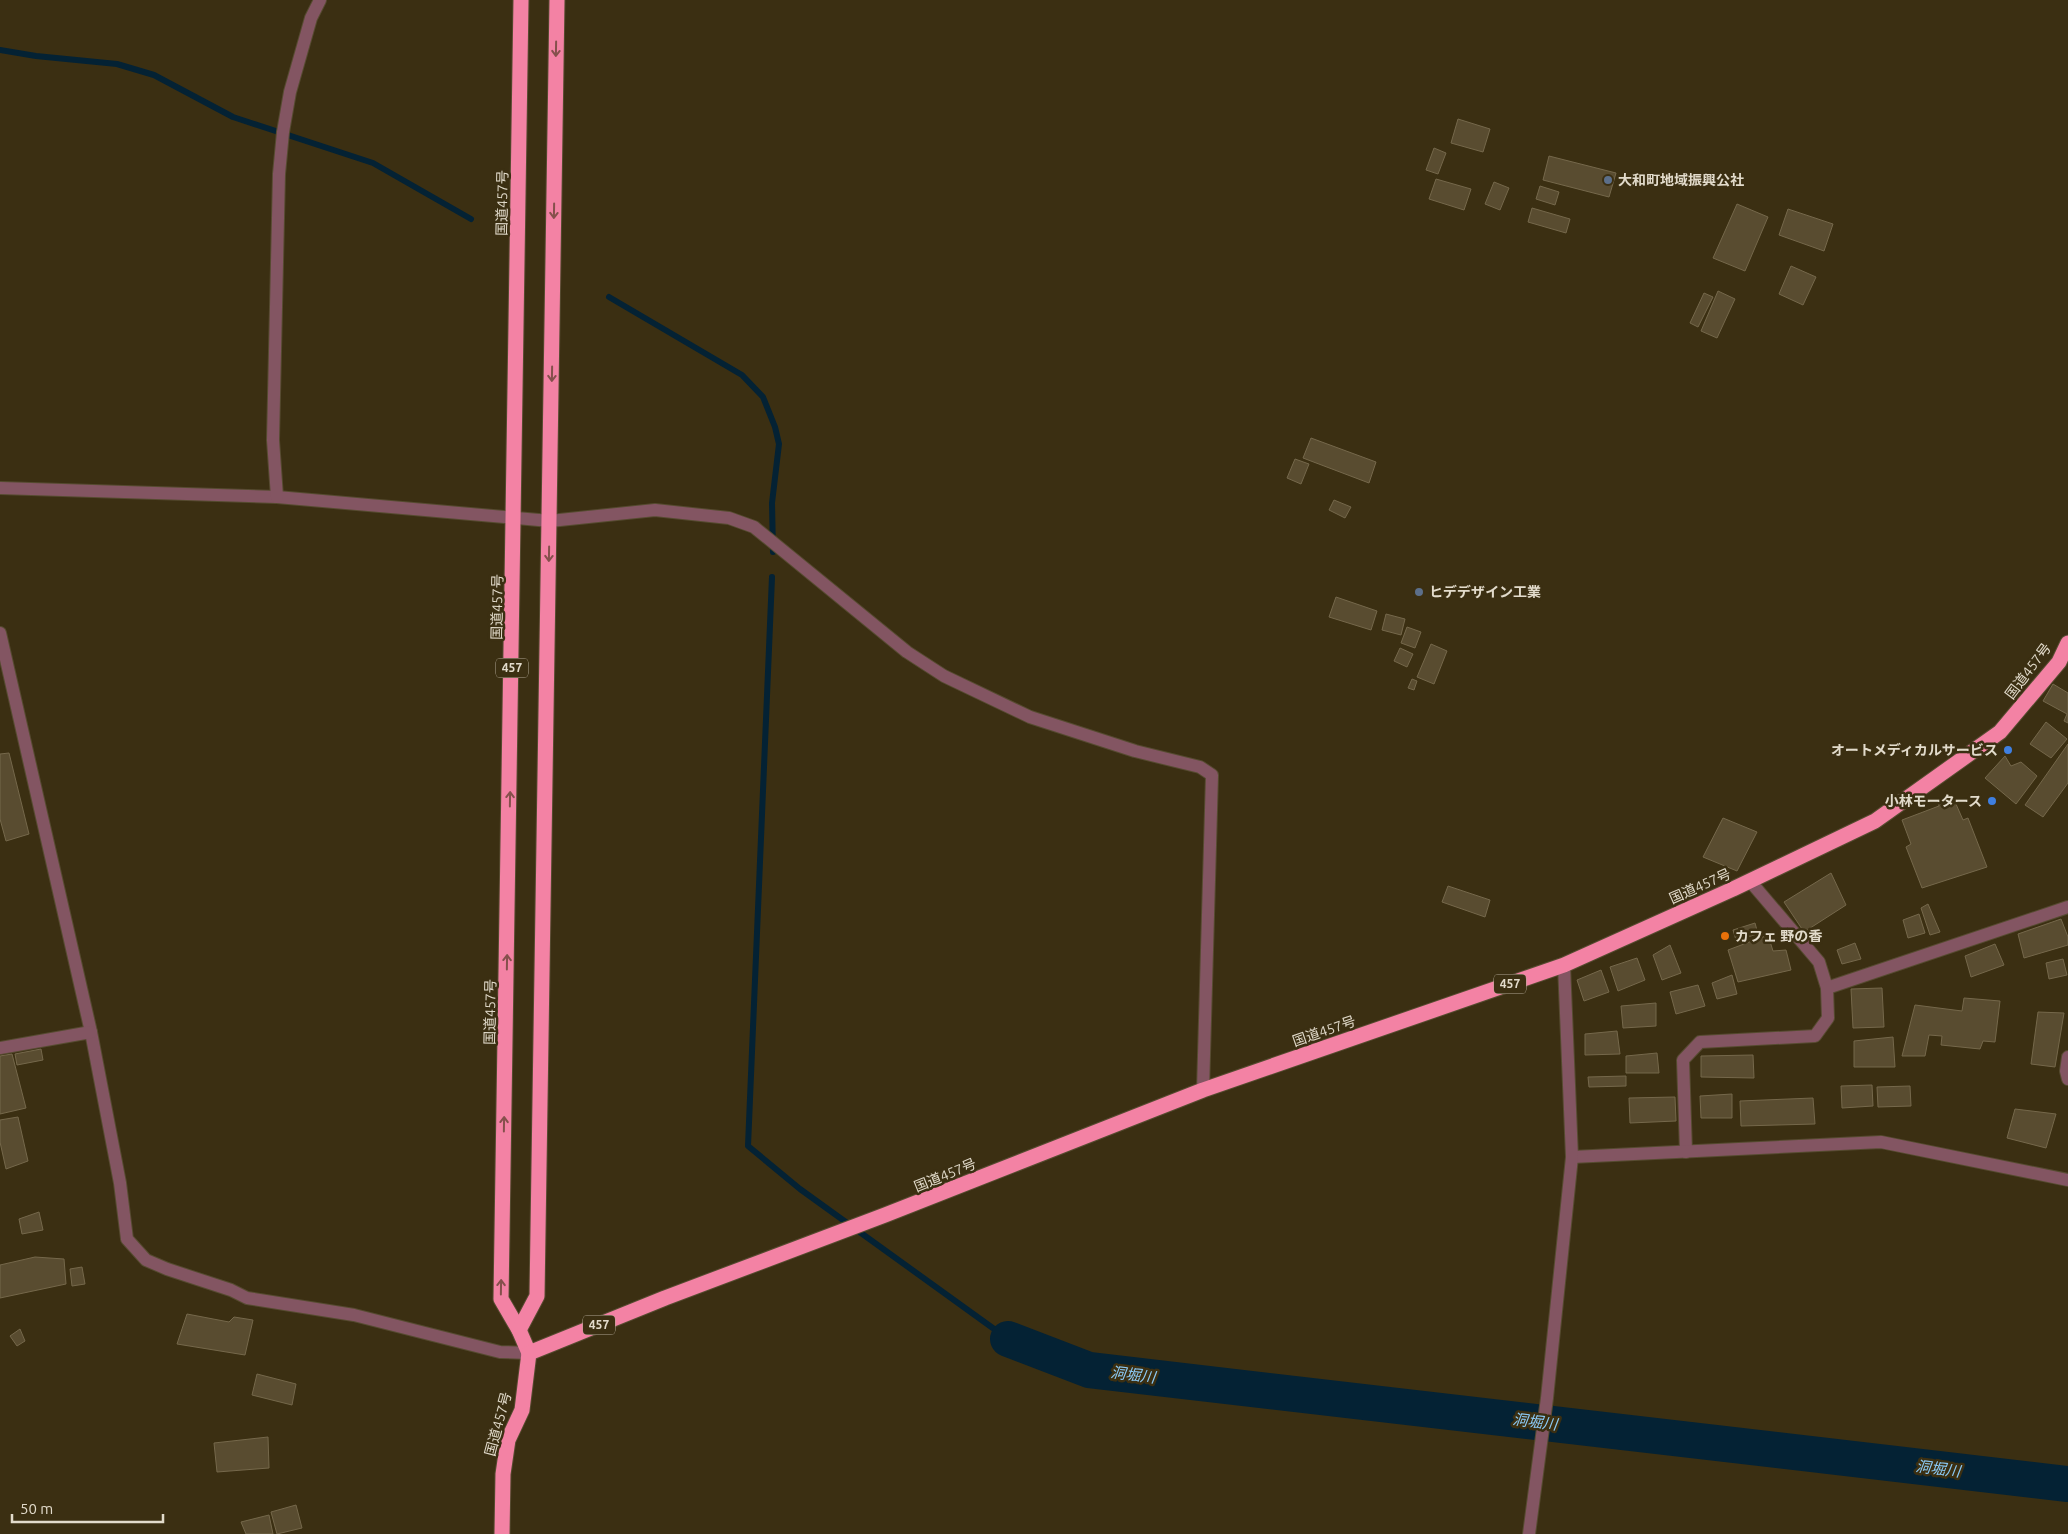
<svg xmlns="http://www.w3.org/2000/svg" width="2068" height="1534" viewBox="0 0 2068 1534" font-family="Ubuntu,'Noto Sans JP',sans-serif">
	<rect width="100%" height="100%" fill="#3b2f12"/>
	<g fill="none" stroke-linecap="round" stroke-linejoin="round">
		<g stroke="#042234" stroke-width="6">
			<polyline points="0,50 36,56 117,64 154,75 233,117 373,163 471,219"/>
			<polyline points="609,297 742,375 763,397 775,427 779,444 772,503 773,552"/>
			<polyline points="772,577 748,1146 800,1189 1008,1339"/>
		</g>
		<polyline stroke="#042234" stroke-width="36" points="1008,1339 1089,1370 2068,1484"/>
	</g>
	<g fill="#594c30" stroke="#75684b">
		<polygon points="1458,119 1490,129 1483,152 1451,143"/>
		<polygon points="1434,148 1446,153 1438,174 1426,170"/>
		<polygon points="1549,156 1616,173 1609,197 1543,180"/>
		<polygon points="1436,179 1471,189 1464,210 1429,199"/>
		<polygon points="1494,182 1509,188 1500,210 1485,204"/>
		<polygon points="1540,186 1559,192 1555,205 1536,199"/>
		<polygon points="1737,204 1768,217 1745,271 1713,258"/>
		<polygon points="1532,208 1570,219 1566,233 1528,222"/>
		<polygon points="1788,209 1833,224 1824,251 1779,235"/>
		<polygon points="1791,266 1816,277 1803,305 1779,294"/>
		<polygon points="1718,291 1735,299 1717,338 1701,331"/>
		<polygon points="1704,293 1713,297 1698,327 1690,323"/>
		<polygon points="1311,438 1376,462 1369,483 1303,458"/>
		<polygon points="1295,459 1309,464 1301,484 1287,478"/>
		<polygon points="1334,500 1351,507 1345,518 1329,510"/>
		<polygon points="1336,597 1377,611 1371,630 1329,617"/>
		<polygon points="1386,614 1405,619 1401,635 1382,630"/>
		<polygon points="1407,627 1421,632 1415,648 1401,643"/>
		<polygon points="1431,644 1447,651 1434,684 1417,677"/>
		<polygon points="1400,648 1413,654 1407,667 1394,661"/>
		<polygon points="1412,679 1417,681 1414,690 1408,688"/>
		<polygon points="2053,684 2068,693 2068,723 2064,721 2067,714 2043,701"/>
		<polygon points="2046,722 2067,739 2051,758 2030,744"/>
		<polygon points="2068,744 2068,783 2043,817 2025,805"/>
		<polygon points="9,753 29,834 6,841 0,819 0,754"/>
		<polygon points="2005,756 2011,766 2021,762 2037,776 2016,804 1985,778"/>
		<polygon points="1952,795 1963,820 1968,818 1987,867 1922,888 1906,847 1911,844 1902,820 1939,806 1938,800"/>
		<polygon points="1723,818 1757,832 1737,871 1703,857"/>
		<polygon points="1831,873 1846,905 1804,932 1784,902"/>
		<polygon points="1448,886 1490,900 1485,917 1442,902"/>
		<polygon points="1928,904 1940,932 1930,935 1921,908"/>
		<polygon points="1919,914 1925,933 1908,938 1903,920"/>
		<polygon points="2061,919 2068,937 2068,945 2024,958 2018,934"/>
		<polygon points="1755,923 1758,934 1736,940 1733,930"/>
		<polygon points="1768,935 1773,951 1786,950 1791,970 1738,982 1728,950"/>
		<polygon points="1855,943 1861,959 1842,964 1837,950"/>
		<polygon points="1995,944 2004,965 1971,977 1965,956"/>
		<polygon points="1670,945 1681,973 1662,980 1653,955"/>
		<polygon points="1637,958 1645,980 1618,991 1610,967"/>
		<polygon points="2063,959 2067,975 2049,979 2046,963"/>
		<polygon points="1601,970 1609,992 1584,1001 1577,980"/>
		<polygon points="1732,975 1737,994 1717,999 1712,983"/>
		<polygon points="1698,985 1705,1006 1676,1014 1670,992"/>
		<polygon points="1882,988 1884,1027 1853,1028 1851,989"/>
		<polygon points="1964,998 2000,1001 1995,1042 1983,1041 1980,1049 1941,1045 1942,1036 1929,1035 1925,1056 1902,1056 1915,1005 1962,1011"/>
		<polygon points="1656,1003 1656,1026 1623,1028 1621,1006"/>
		<polygon points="2038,1012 2064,1013 2055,1067 2031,1064"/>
		<polygon points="1617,1031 1620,1054 1585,1055 1585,1034"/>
		<polygon points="1893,1037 1895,1067 1854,1067 1854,1041"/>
		<polygon points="41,1049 43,1060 17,1065 15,1054"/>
		<polygon points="1657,1053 1659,1073 1626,1073 1626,1056"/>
		<polygon points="12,1054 26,1108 0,1114 0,1056"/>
		<polygon points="1753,1055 1754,1078 1701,1077 1701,1056"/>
		<polygon points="1626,1076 1626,1086 1589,1087 1588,1077"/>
		<polygon points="1872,1085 1873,1106 1842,1108 1841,1086"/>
		<polygon points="1910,1086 1911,1106 1878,1107 1877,1087"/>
		<polygon points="1732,1094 1732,1118 1701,1118 1700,1096"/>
		<polygon points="1675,1097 1676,1121 1630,1123 1629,1098"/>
		<polygon points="1813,1098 1815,1124 1741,1126 1740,1101"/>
		<polygon points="2015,1109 2056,1114 2046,1148 2007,1138"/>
		<polygon points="18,1117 28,1161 6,1169 0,1142 0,1120"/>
		<polygon points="39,1212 43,1230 22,1234 19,1219"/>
		<polygon points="35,1257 64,1259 66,1284 0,1298 0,1265"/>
		<polygon points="82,1267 85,1284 72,1286 70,1269"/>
		<polygon points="187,1314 229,1322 234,1317 253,1320 245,1355 177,1344"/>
		<polygon points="20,1329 25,1341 17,1346 10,1336"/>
		<polygon points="257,1374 296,1384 292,1405 252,1395"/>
		<polygon points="268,1437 269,1468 217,1472 214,1443"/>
		<polygon points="296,1505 302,1528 277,1534 271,1512"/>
		<polygon points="269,1515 273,1534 246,1534 241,1522"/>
	</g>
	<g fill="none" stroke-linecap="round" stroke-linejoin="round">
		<defs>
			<g id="minor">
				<polyline points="0,488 277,497 550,521 655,510 729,518 754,527 907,652 944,676 1030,717 1135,751 1200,767 1212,775 1203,1090"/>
				<polyline points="277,497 273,440 279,174 283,132 290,92 311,18 320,0"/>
				<polyline points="0,633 91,1032 120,1183 127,1239 146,1260 167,1269 231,1290 247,1298 354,1315 500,1352 529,1353"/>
				<polyline points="1750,881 1819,962 1827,988"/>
				<polyline points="0,1048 91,1032"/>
				<polyline points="2068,1057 2066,1071 2068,1079"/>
				<polyline points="1686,1152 1683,1060 1700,1042 1815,1036 1828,1018 1827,988 2068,907"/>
				<polyline points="1572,1157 1881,1142 2068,1180"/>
				<polyline points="1529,1534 1547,1398 1572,1157 1564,965"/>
			</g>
			<g id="highway">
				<polyline points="521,0 501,1299 519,1330 529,1353"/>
				<polyline points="519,1330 537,1296 557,0"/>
				<polyline points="502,1534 503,1474 508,1440 522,1410 529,1353 665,1298 885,1215 1203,1090 1564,965 1733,889 1875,821 2000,732 2059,662 2068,643"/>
			</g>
		</defs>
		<use href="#minor" stroke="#564b30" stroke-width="14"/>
		<use href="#highway" stroke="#564b30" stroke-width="17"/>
		<use href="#minor" stroke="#835562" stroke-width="12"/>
		<use href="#highway" stroke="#f382a4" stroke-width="15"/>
	</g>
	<defs><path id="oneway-shaft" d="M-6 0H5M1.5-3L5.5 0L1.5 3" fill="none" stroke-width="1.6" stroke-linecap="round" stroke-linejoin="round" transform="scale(1.25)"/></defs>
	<g stroke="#85504c">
		<use href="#oneway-shaft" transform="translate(556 49) rotate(91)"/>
		<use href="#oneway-shaft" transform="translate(554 211) rotate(91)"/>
		<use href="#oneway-shaft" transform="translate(552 374) rotate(91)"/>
		<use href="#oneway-shaft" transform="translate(549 554) rotate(91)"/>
		<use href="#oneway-shaft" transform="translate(510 799) rotate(-89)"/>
		<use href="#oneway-shaft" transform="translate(507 962) rotate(-89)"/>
		<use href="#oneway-shaft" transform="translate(504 1124) rotate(-89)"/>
		<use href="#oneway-shaft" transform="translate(501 1287) rotate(-89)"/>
	</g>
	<g fill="#5c6f8a" stroke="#3b2f12" stroke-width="2">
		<circle cx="1608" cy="180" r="5"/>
		<circle cx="1419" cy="592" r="5"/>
	</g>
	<g fill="#3f7fe0" stroke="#3b2f12" stroke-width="2">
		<circle cx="2008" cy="750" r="5"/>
		<circle cx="1992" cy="801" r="5"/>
	</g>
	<circle fill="#e8710a" stroke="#3b2f12" stroke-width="2" cx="1725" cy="936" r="5"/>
	<g text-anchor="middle" stroke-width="5" stroke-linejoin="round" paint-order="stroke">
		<g fill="#3b2f12" stroke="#b0a794" stroke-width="1">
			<rect x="496" y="658.5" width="32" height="19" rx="4"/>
			<rect x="1494" y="974.5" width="32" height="19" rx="4"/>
			<rect x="583" y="1315.5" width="32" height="19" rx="4"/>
		</g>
		<g font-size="12" font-weight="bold" fill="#e2dbcb">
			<text x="512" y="672">457</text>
			<text x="1510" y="988">457</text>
			<text x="599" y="1329">457</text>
		</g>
		<g font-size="14" font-weight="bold" fill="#e2dbcb" stroke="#3b2f12" text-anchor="start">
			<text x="1618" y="185">大和町地域振興公社</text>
			<text x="1429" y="597">ヒデデザイン工業</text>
			<text x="1998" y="755" text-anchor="end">オートメディカルサービス</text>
			<text x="1982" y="806" text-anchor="end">小林モータース</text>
			<text x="1735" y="941">カフェ 野の香</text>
		</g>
		<g font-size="14" fill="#e2dbcb" stroke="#3b2f12">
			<text transform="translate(502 203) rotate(-89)" y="5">国道457号</text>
			<text transform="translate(497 607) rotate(-89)" y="5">国道457号</text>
			<text transform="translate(2028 671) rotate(-53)" y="5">国道457号</text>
			<text transform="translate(1700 886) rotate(-24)" y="5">国道457号</text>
			<text transform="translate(490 1012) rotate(-89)" y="5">国道457号</text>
			<text transform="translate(1324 1031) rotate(-19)" y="5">国道457号</text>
			<text transform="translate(945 1175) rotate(-22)" y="5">国道457号</text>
			<text transform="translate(498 1424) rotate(-75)" y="5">国道457号</text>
		</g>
		<g font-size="15" font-style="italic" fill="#8bcaf6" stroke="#3b2f12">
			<text transform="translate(1133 1375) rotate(7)" y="5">洞堀川</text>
			<text transform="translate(1535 1422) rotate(7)" y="5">洞堀川</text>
			<text transform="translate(1938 1469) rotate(7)" y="5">洞堀川</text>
		</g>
	</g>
	<path d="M12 1514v8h151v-8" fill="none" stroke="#e2dbcb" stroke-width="2.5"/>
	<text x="20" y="1514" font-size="15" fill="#e2dbcb" stroke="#3b2f12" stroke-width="4" paint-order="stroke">50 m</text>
</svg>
